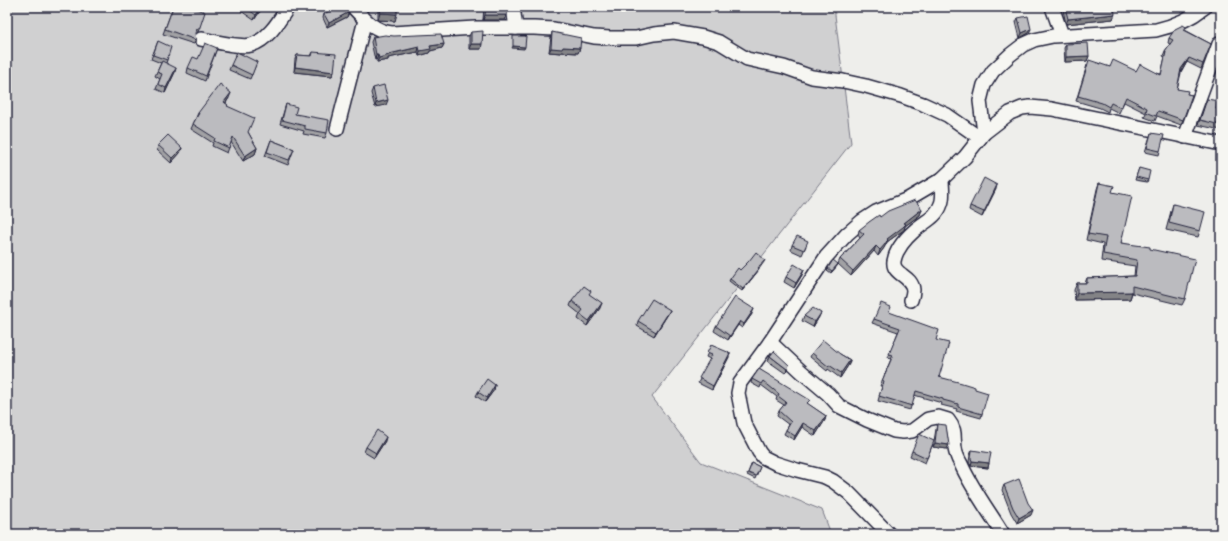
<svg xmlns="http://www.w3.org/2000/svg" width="1228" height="541" viewBox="0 0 1228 541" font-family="'Balsamiq Sans',sans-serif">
	<rect width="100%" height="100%" fill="#eeeeeb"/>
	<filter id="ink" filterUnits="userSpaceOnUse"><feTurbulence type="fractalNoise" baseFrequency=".025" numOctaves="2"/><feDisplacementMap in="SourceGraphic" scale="8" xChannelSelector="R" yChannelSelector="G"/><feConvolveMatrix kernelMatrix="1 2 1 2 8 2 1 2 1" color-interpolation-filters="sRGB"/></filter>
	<g filter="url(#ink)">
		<polygon fill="#d0d0d1" stroke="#797986" points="7,7 834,7 851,143 652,397 701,462 822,510 831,534 7,534"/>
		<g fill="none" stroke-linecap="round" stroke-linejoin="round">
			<defs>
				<g id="street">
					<path d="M353 7C364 19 374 31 392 33L475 28H534L554 29 594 37 610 38H636L654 34 674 32 703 37 719 42 747 59 784 67 812 77 843 81 866 86 901 96 923 104 947 115 980 138"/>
					<polyline points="513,7 516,28"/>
					<polyline points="1052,7 1062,35"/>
					<path d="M201 39C213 41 240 48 251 45 268 40 279 21 288 7"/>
					<polyline points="337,129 365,20"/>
					<path d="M984 133 980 101 984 85 993 71 1010 55 1023 45 1034 40 1053 36 1156 30C1174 26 1190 19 1205 7"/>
					<polyline points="1185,137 1219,44"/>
					<path d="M911 300C912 297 913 293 913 290 912 275 892 275 894 261 896 249 906 238 915 230 924 222 937 217 941 204 944 197 942 187 942 179"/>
					<path d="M770 342 802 372 828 394 839 406 867 420 894 431 903 432 912 431 928 419 938 417 948 420C958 432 952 439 956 453 957 456 959 461 961 464 972 489 989 511 1003 534"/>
					<polyline points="889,534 849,493 833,481 825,477 797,470 775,463 763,457 759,452 744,423 738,393 740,383 770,342 826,257 847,234 862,221 876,212 908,199 942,179 965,157 984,133 1010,113 1022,108 1030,107 1052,109 1221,144"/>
				</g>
			</defs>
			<use href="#street" stroke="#22223b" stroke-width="16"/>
			<use href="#street" stroke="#f6f6f2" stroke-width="13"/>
		</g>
		<g fill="#a1a1a4" stroke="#22223b">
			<polygon points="173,7 191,8 198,32 195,34 196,40 194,44 163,34"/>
			<polygon points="243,7 263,7 254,20 241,11"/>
			<polygon points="378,7 397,7 395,21 378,20"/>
			<polygon points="484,7 507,7 505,20 483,20"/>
			<polygon points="1064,7 1114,7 1113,19 1066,24 1063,10"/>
			<polygon points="349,12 347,17 327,27 323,18 324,14"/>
			<polygon points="1018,18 1029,33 1020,38 1016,22"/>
			<polygon points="1185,30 1211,44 1201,69 1187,62 1181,73 1177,89 1187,94 1192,95 1181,125 1157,116 1155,121 1144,117 1146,113 1124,102 1119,113 1109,108 1108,112 1100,108 1076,101 1087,65 1110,67 1161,74 1165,57 1163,56 1165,51 1170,44 1168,43 1169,38"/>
			<polygon points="471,32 481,49 469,49 469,36"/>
			<polygon points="552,32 580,48 578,53 561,52 561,53 549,52 551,37"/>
			<polygon points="373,37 444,44 442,48 430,51 429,53 419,56 418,52 388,58 388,60 377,62 377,59 375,60 371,42"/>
			<polygon points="158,41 167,60 166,63 175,72 165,93 156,89 160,79 155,76 161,63 151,59"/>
			<polygon points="1066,44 1089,56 1087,61 1065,62 1064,48"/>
			<polygon points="217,48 205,81 187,73 188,68"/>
			<polygon points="313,52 334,72 332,76 294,72 295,59 297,55 311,56"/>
			<polygon points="257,62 250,79 229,70 231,65"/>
			<polygon points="1221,62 1221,69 1219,68"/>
			<polygon points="373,88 386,105 375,107 371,93"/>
			<polygon points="229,98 226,103 227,107 248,132 257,148 255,154 243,161 231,142 227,153 212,146 213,143 191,129 198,113"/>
			<polygon points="1207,99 1216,109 1221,110 1221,130 1198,125"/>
			<polygon points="286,104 295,114 327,133 325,138 303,134 304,131 280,124"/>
			<polygon points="1151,133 1160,151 1159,155 1145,152"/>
			<polygon points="271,140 294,149 288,165 265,156"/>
			<polygon points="158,145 182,148 180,153 171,163 157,150"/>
			<polygon points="1139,168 1148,180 1147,182 1135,180"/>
			<polygon points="1099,183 1112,192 1121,243 1150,249 1185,299 1182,305 1132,293 1130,299 1075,300 1074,290 1077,283 1085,283 1087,278 1134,276 1135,266 1101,261 1103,244 1086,240 1097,189"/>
			<polygon points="996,189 982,217 969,210 970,206"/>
			<polygon points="1173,204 1200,231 1198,237 1166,230 1171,211"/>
			<polygon points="922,209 920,215 905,226 904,230 901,232 887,242 884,248 878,256 874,251 851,276 838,264 837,266 831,273 827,270 828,268 838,264 840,259 860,238 858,235 859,230 880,217"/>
			<polygon points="792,245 806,246 802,255 791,250"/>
			<polygon points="765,260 764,262 759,269 758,271 742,291 729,281 730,279 740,270"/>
			<polygon points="804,270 802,275 794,288 784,282 786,277"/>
			<polygon points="590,295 600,308 587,326 578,319 580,314 570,306 572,301"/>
			<polygon points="670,310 668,314 654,336 637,326 638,321"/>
			<polygon points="889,312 936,340 939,377 975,389 982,414 981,418 956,411 957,409 941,405 942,403 914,395 910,410 878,401 882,386 880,386 891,359 888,358 898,332 872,323 874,319"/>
			<polygon points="752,314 742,328 738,325 728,340 714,331 716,326"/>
			<polygon points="804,316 819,317 813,327 802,321"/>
			<polygon points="711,345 729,357 712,390 698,383 710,359 706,357"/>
			<polygon points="812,353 840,354 850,360 849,364 840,378 828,369 827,371 810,357"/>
			<polygon points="770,356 788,370 785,373 768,361"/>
			<polygon points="759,369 808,404 826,416 825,420 815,436 802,427 794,440 784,434 786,430 789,425 777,416 779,411 784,405 776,400 777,397 761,385 760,388 751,383 752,379"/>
			<polygon points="495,385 494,390 485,402 476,396 478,392"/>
			<polygon points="937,424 947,449 933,447 933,444 925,463 910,456 912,451 934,441 936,429"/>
			<polygon points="385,441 374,458 364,452 366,447"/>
			<polygon points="972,450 989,463 988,468 971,466 969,462 970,455"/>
			<polygon points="752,463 760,467 755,479 747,475"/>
			<polygon points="1004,485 1031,515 1017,523 1011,513 1002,490"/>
		</g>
		<g fill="#838386" stroke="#22223b">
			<polygon points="261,7 263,7 254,20 256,15"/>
			<polygon points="349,12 347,17 327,27 329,23"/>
			<polygon points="380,13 397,14 395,21 378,20"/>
			<polygon points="1115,14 1113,19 1066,24 1068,19"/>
			<polygon points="485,15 507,15 505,20 483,20"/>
			<polygon points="200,27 198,32 195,34 195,33 197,29"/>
			<polygon points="1031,29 1029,33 1020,38 1022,33"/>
			<polygon points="444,44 442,48 430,51 429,53 419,56 420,51 430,46"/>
			<polygon points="471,44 482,44 481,49 469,49"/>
			<polygon points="513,46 525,47 524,49 512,48"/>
			<polygon points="419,47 418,52 388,58 388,60 377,62 379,58 389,54"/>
			<polygon points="563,47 580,48 578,53 561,52 561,53 549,52 551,48"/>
			<polygon points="376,55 378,55 377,59 375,60"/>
			<polygon points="1089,56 1087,61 1065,62 1066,57"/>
			<polygon points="1189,58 1187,62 1180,74 1181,69"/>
			<polygon points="295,67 334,72 332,76 294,72"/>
			<polygon points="176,68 175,72 165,93 166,88"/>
			<polygon points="231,93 229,98 222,108 224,102"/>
			<polygon points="388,100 386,105 375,107 376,103"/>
			<polygon points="182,148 180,153 171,163 172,158"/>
			<polygon points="257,148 255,154 243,161 245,156"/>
			<polygon points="997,185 996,189 982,217 984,212"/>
			<polygon points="922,209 920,215 905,226 904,230 901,232 887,242 884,248 878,256 880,250 887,239 904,223"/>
			<polygon points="876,246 874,251 851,276 853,271"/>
			<polygon points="838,264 837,266 831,273 832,271"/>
			<polygon points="759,269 758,271 742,291 743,289"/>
			<polygon points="804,270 802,275 794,288 796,283"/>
			<polygon points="1132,292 1130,299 1075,300 1077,293"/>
			<polygon points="602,303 600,308 587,326 589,321"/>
			<polygon points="754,309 752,314 742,328 744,324"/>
			<polygon points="670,310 668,314 654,336 656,332"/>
			<polygon points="821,313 819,317 813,327 815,322"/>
			<polygon points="740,321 738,325 728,340 730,336"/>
			<polygon points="730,353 729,357 712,390 713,386"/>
			<polygon points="850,360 849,364 840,378 841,373"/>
			<polygon points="495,385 494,390 485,402 487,398"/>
			<polygon points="826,416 825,420 815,436 816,431"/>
			<polygon points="803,423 802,427 794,440 795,436"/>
			<polygon points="386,437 385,441 374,458 376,453"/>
			<polygon points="935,443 949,445 947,449 933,447"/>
			<polygon points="972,461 989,463 988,468 971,466"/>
			<polygon points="1033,510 1031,515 1017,523 1019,518"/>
		</g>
		<g fill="#bbbbbf" stroke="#22223b">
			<polygon points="173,7 187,7 191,8 191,7 205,12 200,27 197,29 195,33 196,40 165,29"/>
			<polygon points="245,7 261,7 256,15"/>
			<polygon points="337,7 346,7 349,12 329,23 324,14"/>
			<polygon points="381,7 397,7 397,14 380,13"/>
			<polygon points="486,7 507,7 507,15 485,15"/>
			<polygon points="1065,7 1114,7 1115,14 1068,19"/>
			<polygon points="1028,16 1031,29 1022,33 1018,18"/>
			<polygon points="1183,25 1186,27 1184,30 1211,44 1203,64 1189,58 1181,69 1177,89 1188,91 1187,94 1192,95 1183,120 1158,111 1156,116 1146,112 1147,108 1126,97 1121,108 1111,103 1109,107 1102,103 1078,96 1089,60 1110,67 1113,60 1136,71 1140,64 1161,75 1166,52 1165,51 1173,40 1169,38 1175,29"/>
			<polygon points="483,31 482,44 471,44 471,32"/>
			<polygon points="552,32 581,38 580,48 563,47 562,49 551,48"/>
			<polygon points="441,34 444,44 430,46 431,49 420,51 419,47 389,54 389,55 379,58 378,55 376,55 373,37 385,35 394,36"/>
			<polygon points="513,36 526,36 525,47 513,46"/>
			<polygon points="158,41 171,47 167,60 153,55"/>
			<polygon points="205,43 217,48 206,76 188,68 193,57 198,59"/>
			<polygon points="1088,43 1089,56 1066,57 1066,44"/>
			<polygon points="237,52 257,62 252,75 231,65"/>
			<polygon points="313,52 336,54 334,72 295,67 297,55 312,56"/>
			<polygon points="162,61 176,68 166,88 158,84 162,74 157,72"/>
			<polygon points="220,84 231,93 224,102 228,105 227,106 254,118 248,132 257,148 245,156 233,137 229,148 214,141 215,138 193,124 199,113 198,113"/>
			<polygon points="384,85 388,100 376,103 373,88"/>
			<polygon points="1207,99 1218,101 1216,109 1221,110 1221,125 1200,120"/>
			<polygon points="286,104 297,107 295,114 329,120 327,133 305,129 305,126 282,120"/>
			<polygon points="1151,133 1164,135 1160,151 1147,148"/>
			<polygon points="168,135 182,148 172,158 158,145"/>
			<polygon points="271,140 294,149 289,160 267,152"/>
			<polygon points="1139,168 1150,171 1148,180 1136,177"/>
			<polygon points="984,178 997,185 984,212 970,206"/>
			<polygon points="1099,183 1114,186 1112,192 1132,196 1121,243 1150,247 1150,249 1195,259 1185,299 1132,286 1132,292 1077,293 1077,283 1087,283 1087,278 1135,276 1137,260 1103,254 1106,237 1088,234"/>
			<polygon points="915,200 922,209 904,223 906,224 903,227 887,239 888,240 886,242 886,243 880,250 876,246 853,271 840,259 864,234 859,230 869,222 879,215 880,217 888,211"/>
			<polygon points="1173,204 1205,212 1200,231 1169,223"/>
			<polygon points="797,236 808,241 804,250 792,245"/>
			<polygon points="756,252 765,260 758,268 759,269 743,289 730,279 738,268 740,270 749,261"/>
			<polygon points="833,260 838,264 832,271 828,268"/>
			<polygon points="794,264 804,270 796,283 786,277"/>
			<polygon points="584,286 591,291 589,294 602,303 589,321 580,314 583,310 572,301"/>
			<polygon points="735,297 754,309 744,324 740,321 730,336 716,326"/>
			<polygon points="652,299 670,310 656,332 638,321"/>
			<polygon points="881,303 891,307 889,312 939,330 936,340 949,343 939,377 962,383 975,387 975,389 988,393 982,414 958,407 958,404 943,400 943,399 916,391 912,406 879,396 884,382 882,381 893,355 889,354 900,328 874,319"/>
			<polygon points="813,308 821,313 815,322 804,316"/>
			<polygon points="823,340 840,354 850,360 841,373 829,365 829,367 812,353"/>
			<polygon points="711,345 730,353 713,386 699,378 712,355 707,353"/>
			<polygon points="774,351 789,365 787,369 770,356"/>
			<polygon points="759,369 810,400 807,403 826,416 816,431 803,423 795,436 786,430 791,422 779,411 786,402 778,396 779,394 763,381 761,384 752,379"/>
			<polygon points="487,379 495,385 487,398 478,392"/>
			<polygon points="937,424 946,425 949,445 935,443"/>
			<polygon points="377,430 386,437 376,453 366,447"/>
			<polygon points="919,434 934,441 927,458 912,451"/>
			<polygon points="972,450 991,453 989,463 972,461 971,458"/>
			<polygon points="752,463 760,467 756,476 748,473"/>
			<polygon points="1019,479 1028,503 1033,510 1019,518 1013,508 1004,485"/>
		</g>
	</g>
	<rect width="1228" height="541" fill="none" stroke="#f6f6f2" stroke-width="24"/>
	<rect x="12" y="12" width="1204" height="517" fill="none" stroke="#22223b" stroke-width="1.5" filter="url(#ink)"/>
</svg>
